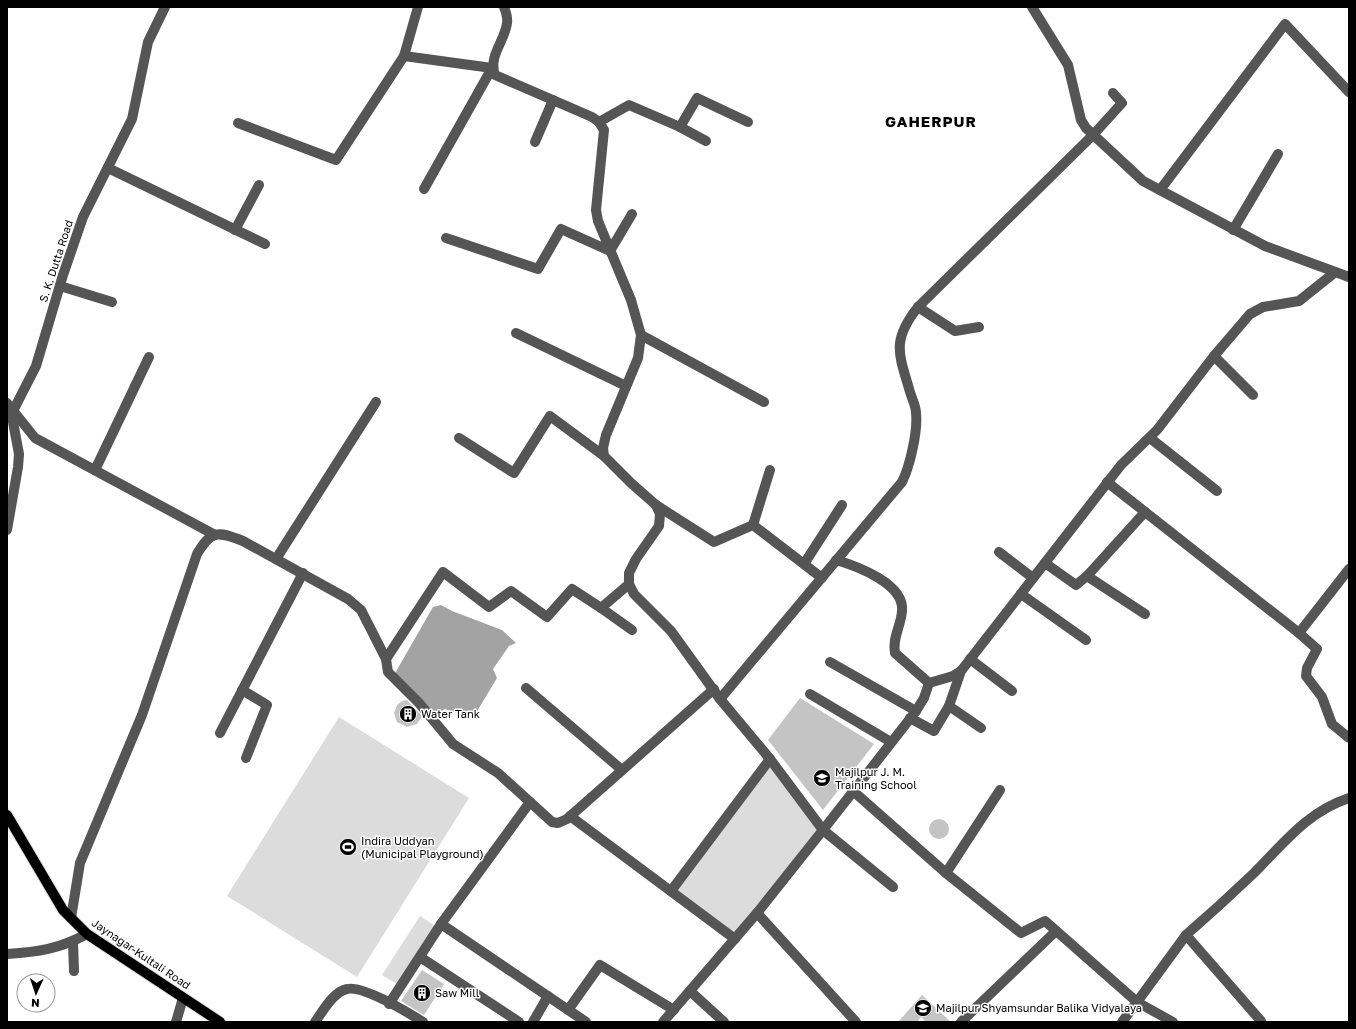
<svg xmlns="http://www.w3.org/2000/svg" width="1356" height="1029" viewBox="0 0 1356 1029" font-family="'Golos Text',sans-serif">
	<rect width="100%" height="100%" fill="#fff"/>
	<g fill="#dcdcdc">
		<polygon points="339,717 469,798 357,977 227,896"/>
		<polygon points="770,759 823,830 735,939 671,891"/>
		<polygon points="420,916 438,928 400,986 382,975"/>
	</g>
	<polygon fill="#a3a3a3" points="441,605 452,611 502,630 516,643 509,646 493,669 497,678 473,718 445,709 433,716 394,675 433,607"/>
	<g fill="#c4c4c4">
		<polygon points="800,698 874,744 823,810 768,740"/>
		<polygon points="407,700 422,716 417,724 407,727 397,722 394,713 397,705 402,701"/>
		<circle cx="939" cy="829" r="10"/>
		<polygon points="422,970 444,984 424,1015 401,1001"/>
		<polygon points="922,995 951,1022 926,1022 921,1017 917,1022 898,1022"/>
	</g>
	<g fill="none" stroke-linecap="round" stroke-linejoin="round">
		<defs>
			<polyline id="major" points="7,815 63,910 87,934 220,1022"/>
		</defs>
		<use href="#major" stroke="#dbdbdb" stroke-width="12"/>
		<g stroke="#555" stroke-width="10">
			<path d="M504 7C506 12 508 17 507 23 505 41 488 56 495 75L592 117 599 122 604 130 596 210 598 221 631 300 641 335 638 358 606 435 603 448 604 456 631 483 656 505 660 514 659 526 636 559 629 573V584L634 594 671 631 720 699 770 759 823 830 757 913 663 1022"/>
			<polyline points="1032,7 1068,65 1081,120 1086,128 1143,181 1265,246 1349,277"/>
			<polyline points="404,56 492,68 424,189"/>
			<polyline points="599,122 629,105 680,127 697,98 748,122"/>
			<polyline points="238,123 336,160 404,56 418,7"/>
			<polyline points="680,127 706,141"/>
			<polyline points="535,142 553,100"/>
			<polyline points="108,168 265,244"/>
			<polyline points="1160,190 1285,24 1349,92"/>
			<polyline points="235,230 259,185"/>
			<polyline points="1233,230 1278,154"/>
			<polyline points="446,238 538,269 561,229 610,251 632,214"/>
			<polyline points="60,286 112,302"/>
			<polyline points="918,307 955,331 979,327"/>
			<polyline points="516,333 626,386"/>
			<polyline points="641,335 764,402"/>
			<polyline points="1214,356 1253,395"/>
			<polyline points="7,403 35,438 215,535"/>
			<polyline points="459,438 514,473 550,416 604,456"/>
			<polyline points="1150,438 1217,491"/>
			<polyline points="95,470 149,357"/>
			<polyline points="1107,482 1299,633"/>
			<polyline points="656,505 714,542 753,525 822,578"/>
			<polyline points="753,525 770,470"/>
			<polyline points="7,530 18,467 19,454 13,422 13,411 36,366 63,275 83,217 132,119 148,42 165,7"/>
			<polyline points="999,552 1033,578"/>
			<polyline points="276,559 376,402"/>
			<path d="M836 560C857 566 905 584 902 611 901 626 892 638 895 653L929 683"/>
			<polyline points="1045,563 1076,585 1087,576 1145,614"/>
			<polyline points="804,564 842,505"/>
			<polyline points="1349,569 1299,633 1317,649 1307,668 1306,676 1322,697 1332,724 1349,738"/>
			<polyline points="1087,576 1145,512"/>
			<polyline points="1021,594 1086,640"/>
			<polyline points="601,608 632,630"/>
			<polyline points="386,659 443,572 489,607 511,591 547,617 572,589 601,608 629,584"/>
			<polyline points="970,659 1012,691"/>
			<polyline points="830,662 916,711"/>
			<polyline points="526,688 622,770"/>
			<polyline points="242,690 267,705 246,758"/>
			<polyline points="810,694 891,742"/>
			<path d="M720 699 902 482C910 466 918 431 916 413 916 406 912 399 910 392 899 354 891 341 918 307L1093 135 1122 103 1113 93"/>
			<polyline points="949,706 981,728"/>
			<polyline points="910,718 934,731 949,706 961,671"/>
			<polyline points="220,733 303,573"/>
			<polyline points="853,791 946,873 1021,933 1045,921 1137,1002 1186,935 1261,1021"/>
			<polyline points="570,816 735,939"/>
			<polyline points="946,873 1000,790"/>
			<polyline points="893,887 823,830 916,711 924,698 929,683 953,676 961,671 1121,465 1157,430 1214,356 1250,314 1263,307 1299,301 1334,273"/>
			<polyline points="671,891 770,759"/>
			<polyline points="757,913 856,1022"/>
			<path d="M71 918 80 863 142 715 197 554C211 530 218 531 243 541L348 599 361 610 386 659 388 672 419 703 453 744 498 773 552 822 558 823 567 819 714 689"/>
			<polyline points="441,924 586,1022"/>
			<path d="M1186 935C1209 915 1232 894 1254 873 1284 843 1307 812 1349 798"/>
			<polyline points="73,942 74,971"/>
			<path d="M7 954C38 952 59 949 87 934"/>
			<polyline points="420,957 519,1022"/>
			<polyline points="690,991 724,1022"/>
			<polyline points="389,1004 441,924 530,802"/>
			<polyline points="568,1010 600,965 674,1010"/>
			<polyline points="176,1022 183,998"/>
			<path d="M315 1022C323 1011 333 992 347 989 363 985 409 1013 423 1022"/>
			<polyline points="533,1022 548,996"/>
			<polyline points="961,1022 1056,931"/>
			<polyline points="1122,1022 1137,1002 1173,1022"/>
		</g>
		<use href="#major" stroke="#000" stroke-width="10"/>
	</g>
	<defs>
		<symbol id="building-disc" viewBox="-11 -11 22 22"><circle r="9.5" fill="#000" stroke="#fff"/><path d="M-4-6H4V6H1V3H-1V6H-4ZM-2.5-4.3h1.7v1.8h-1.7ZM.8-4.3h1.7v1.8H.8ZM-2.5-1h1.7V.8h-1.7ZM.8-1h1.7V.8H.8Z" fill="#fff"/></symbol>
		<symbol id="school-disc" viewBox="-11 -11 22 22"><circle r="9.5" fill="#000" stroke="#fff"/><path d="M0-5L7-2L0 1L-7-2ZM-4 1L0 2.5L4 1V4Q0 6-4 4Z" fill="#fff"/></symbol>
		<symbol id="stadium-disc" viewBox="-11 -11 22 22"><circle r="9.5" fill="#000" stroke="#fff"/><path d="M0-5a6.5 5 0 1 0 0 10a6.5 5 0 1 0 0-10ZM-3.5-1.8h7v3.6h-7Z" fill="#fff"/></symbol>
	</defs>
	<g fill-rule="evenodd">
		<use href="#building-disc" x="398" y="704" width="20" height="20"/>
		<use href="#school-disc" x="812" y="768" width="20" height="20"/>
		<use href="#stadium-disc" x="338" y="837" width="20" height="20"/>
		<use href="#building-disc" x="412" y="983" width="20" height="20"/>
		<use href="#school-disc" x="913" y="998" width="20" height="20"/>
	</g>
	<g text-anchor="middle" stroke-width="3" stroke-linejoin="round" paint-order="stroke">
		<g font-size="11" fill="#000" stroke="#fff">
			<text transform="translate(56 261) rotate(-72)" y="4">S. K. Dutta Road</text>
			<text transform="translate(141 954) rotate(34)" y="4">Jaynagar-Kultali Road</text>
		</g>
		<g font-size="11" fill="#000" stroke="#fff" text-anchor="start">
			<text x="421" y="718">Water Tank</text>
			<text x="835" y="776">Majilpur J. M.<tspan x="835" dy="13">Training School</tspan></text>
			<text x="361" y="845">Indira Uddyan<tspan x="361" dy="13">(Municipal Playground)</tspan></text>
			<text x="435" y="997">Saw Mill</text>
			<text x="936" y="1012">Majilpur Shyamsundar Balika Vidyalaya</text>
		</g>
		<g font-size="15" font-weight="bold" letter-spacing="1" fill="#000" stroke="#fff">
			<text x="931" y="127">GAHERPUR</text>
		</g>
	</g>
	<rect width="1356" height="1029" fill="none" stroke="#000000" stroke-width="16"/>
	<g transform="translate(36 993) rotate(183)"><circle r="19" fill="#ffffff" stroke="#999999"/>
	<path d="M0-3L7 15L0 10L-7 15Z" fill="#000000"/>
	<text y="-6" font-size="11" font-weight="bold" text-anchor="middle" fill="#000000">N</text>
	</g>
</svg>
